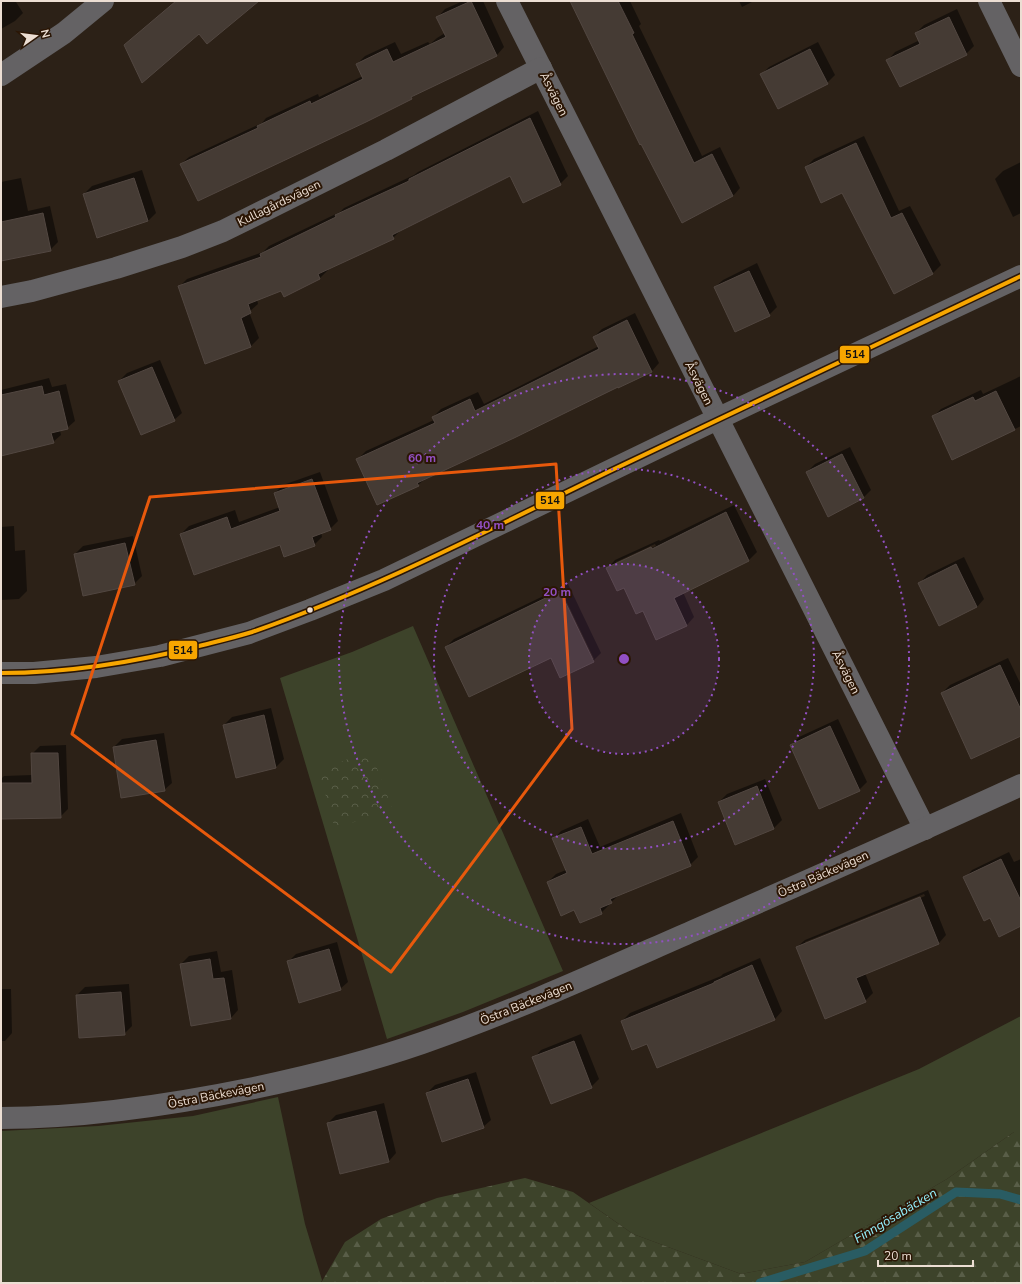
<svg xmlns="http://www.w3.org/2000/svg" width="1022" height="1284" viewBox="0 0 1022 1284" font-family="'Nunito Sans',sans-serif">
	<defs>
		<pattern id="forest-firs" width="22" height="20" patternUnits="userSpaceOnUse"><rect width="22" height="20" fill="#3d432a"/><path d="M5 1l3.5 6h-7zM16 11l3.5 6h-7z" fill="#595e48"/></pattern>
		<pattern id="park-crowns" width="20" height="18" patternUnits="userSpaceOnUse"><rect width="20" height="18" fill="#3d432a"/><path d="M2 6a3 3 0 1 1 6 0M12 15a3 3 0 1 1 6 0" fill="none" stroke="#595e48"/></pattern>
	</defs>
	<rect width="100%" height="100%" fill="#2c2117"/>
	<g fill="#3d432a">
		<polygon points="413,626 563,971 463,1012 387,1039 280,678 352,652"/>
		<polygon points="1021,1016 1021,1132 1014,1132 947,1179 805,1262 741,1274 633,1234 589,1203 919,1069"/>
		<polygon points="278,1097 305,1224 322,1280 321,1283 1,1283 1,1131 98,1126 193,1116"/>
	</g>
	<polygon fill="url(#forest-firs)" points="1014,1132 1021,1132 1021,1283 321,1283 345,1242 381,1219 437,1198 525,1178 573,1192 633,1234 741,1274 805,1262 947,1179"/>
	<polygon fill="url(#park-crowns)" points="370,750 392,808 335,829 319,771"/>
	<g fill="#0007" fill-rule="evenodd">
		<polygon points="1,1 17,1 16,2 23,13 15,21 1,29"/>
		<polygon points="463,1 483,1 504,47 497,55 416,94 411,98 181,164 189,157 262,123 266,118 318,94 319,97 363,76 357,64 365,56 395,42 401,54 428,42 430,44 437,38 445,33 438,17 445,9"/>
		<polygon points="571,1 630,1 641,24 639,26 702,156 720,147 740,188 733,196 682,222"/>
		<polygon points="739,1 754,1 742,7"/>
		<polygon points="957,9 974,46 966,54 888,60 895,52 920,40 916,33 924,25"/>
		<polygon points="818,42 835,75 827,83 761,75 769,67"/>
		<polygon points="538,111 568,176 560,184 511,175 401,230 393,238 327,269 328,270 320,278 284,296 281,289 257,299 258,304 249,312 259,338 251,346 206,362 179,287 187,279 263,252 269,246 340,212 344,208 414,175 418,172"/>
		<polygon points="864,136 899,211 910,206 941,265 933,273 894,293 843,192 806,167 814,159"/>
		<polygon points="1021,162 1021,213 1013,217 995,179 1003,171"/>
		<polygon points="142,170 156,213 148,221 84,194 92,186"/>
		<polygon points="21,178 28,211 50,206 58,242 50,250 1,260 1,182"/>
		<polygon points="757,263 777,307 769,315 715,287 723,280"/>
		<polygon points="635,313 659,363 652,371 619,387 618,386 426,478 418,485 358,459 366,451 434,420 433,417 441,409 478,392 484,404 599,346 594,337 602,329"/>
		<polygon points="160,360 182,413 174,420 119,381 127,373"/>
		<polygon points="1021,376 1021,426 953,459 933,417 941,409 981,390 983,394"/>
		<polygon points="49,378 52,387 66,384 75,421 67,428 60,430 61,435 53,442 1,443 1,390"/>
		<polygon points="850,447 871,490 863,498 807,472 815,464"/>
		<polygon points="320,472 338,521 330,529 321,532 322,537 314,545 280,544 181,534 189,526 235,510 239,522 280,507 275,493 283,485"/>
		<path d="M734 505 757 552 749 560 683 592 694 617 687 625 657 638 644 610 608 568 615 560 659 540 660 541ZM655 544 656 546 616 565V562Z"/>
		<polygon points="14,526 15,551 25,550 27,591 19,599 1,600 1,527"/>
		<polygon points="133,536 142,576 134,584 75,554 83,546"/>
		<polygon points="964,557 984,599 977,607 920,583 927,575"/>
		<polygon points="568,584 601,653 593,661 446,647 454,639 558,589 591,659 594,659 560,588"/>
		<polygon points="1008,658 1021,685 1021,735 942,693 950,685"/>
		<polygon points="271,708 284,759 276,767 224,725 232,717"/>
		<polygon points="838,719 867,782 859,790 791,745 799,737"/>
		<polygon points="164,733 172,783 164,790 114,747 122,739"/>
		<polygon points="66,745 68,809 60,817 1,818 1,779 4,776 32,775 32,754 40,746"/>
		<polygon points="765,779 782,820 774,828 736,843 719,802 727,794"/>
		<polygon points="681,813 698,857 690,865 619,895 609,904 609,905 601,913 575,909 548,882 556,874 566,870 554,839 561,831 588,819 600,847"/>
		<polygon points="1009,852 1014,862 1021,859 1021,925 991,917 965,878 972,870"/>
		<path d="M928 890 946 935 939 943 865 973 873 993 865 1001 797 947 805 940ZM924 894 925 896 805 945V942Z"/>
		<polygon points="337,942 348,982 340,989 288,962 296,954"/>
		<polygon points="217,951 221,972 232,970 238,1010 231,1018 181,964 189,956"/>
		<polygon points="760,958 782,1011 775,1019 648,1042 622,1021 630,1013 721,976 723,974"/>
		<polygon points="129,984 132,1026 124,1034 77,995 85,987"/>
		<polygon points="1,989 11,989 12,1033 5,1041 1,1041"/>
		<polygon points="581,1034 599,1079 591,1087 534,1058 541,1050"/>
		<polygon points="476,1072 491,1120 483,1127 427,1093 435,1085"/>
		<polygon points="384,1103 396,1153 389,1161 328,1123 336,1115"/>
	</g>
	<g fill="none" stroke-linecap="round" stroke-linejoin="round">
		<polyline stroke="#295c63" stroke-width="9" points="760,1283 865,1251 956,1192 1000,1194 1021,1200"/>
	</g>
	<g fill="#453b34" stroke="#524741">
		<polygon points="176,1 259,1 207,44 199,34 142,83 124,45"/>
		<polygon points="471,1 497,56 411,97 412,99 366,122 198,201 180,164 258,128 257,126 310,101 311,104 363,79 356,64 387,49 393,62 446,37 436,17"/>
		<polygon points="570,1 618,1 634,33 632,34 694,163 712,154 733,196 682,223 641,144 640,145"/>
		<polygon points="949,17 967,55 900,87 886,60 920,44 915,33"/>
		<polygon points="810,49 828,84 778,109 760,74"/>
		<polygon points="530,118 561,185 523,203 510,176 392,235 394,239 318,274 320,279 284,297 281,291 248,304 251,313 241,318 251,347 205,364 178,286 261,257 260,254 336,217 335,215 409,181 409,179"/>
		<polygon points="856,143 891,218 902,213 933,274 894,294 842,193 821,203 805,167"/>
		<polygon points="134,178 148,221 97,238 83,194"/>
		<polygon points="43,213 51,251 1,261 1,222"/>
		<polygon points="749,271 770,316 735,332 714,287"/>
		<polygon points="627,320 652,372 618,388 618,387 514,438 417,483 419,486 377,505 356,459 435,423 432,417 470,399 475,411 599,349 593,337"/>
		<polygon points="152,367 175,421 141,435 118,381"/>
		<polygon points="42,386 44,395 59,391 68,429 51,433 54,443 1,456 1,395"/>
		<polygon points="996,391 1015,430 952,460 932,416 973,397 975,401"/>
		<polygon points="842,454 864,498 828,517 806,472"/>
		<polygon points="312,479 331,530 312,537 315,546 284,557 280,545 194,575 180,534 227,517 231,529 280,511 274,493"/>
		<polygon points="726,512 749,561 674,598 687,626 656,640 643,611 636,614 624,588 617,591 606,568 651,547 652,549"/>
		<polygon points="125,543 135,585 83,596 74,554"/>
		<polygon points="956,564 977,607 939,626 918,583"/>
		<polygon points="560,591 594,662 560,678 551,658 469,697 445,647"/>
		<polygon points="1000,665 1021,710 1021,736 971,759 941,693"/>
		<polygon points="264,715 276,768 236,778 223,725"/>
		<polygon points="830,726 860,791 819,809 790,745"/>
		<polygon points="156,740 165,791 121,798 113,747"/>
		<polygon points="31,753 58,753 61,818 1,819 1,783 32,783"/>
		<polygon points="757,786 774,829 735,845 718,802"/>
		<polygon points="673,821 691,866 610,899 612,903 600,908 602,914 580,923 574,910 561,916 547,882 567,873 552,838 581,827 592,854"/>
		<polygon points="1001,859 1021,901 1021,926 999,937 990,918 984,921 963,877"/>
		<polygon points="920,897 939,944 856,978 866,1002 825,1019 796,947"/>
		<polygon points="329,949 341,990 299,1003 287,961"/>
		<polygon points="210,959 213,979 224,978 231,1019 191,1026 180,964"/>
		<polygon points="752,965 775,1020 657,1068 647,1044 632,1050 621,1021 714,983 714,982"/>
		<polygon points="121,992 125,1035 79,1038 76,995"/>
		<polygon points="574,1041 592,1088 551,1104 532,1057"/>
		<polygon points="468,1079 484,1128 442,1142 426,1093"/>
		<polygon points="376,1111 389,1162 340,1174 327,1123"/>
	</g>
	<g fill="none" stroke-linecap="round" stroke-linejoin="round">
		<g stroke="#646264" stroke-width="22">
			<polyline points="507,1 925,829"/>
			<polyline points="989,1 1021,66"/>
			<polyline points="1,75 64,33 103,1"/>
			<polyline points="1,297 32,291 116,268 182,247 223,231 386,150 541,68"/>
			<polyline points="1,673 34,673 96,667 160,656 249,633 310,610 384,580 717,419 1021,276"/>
			<path d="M1 1118C86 1118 171 1105 254 1088 311 1076 367 1062 422 1043 515 1011 604 970 693 931 803 883 912 835 1021 785"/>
		</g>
		<defs>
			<path id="bus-1" d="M1 673C70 673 137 662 203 645 219 641 236 637 252 632 376 589 492 528 610 471 747 405 884 340 1021 276"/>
		</defs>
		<use href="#bus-1" stroke="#2b1605" stroke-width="7"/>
		<use href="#bus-1" stroke="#f7a600" stroke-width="4"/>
	</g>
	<path fill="none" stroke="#e8590c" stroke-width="3" stroke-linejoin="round" d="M556 464 572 729 391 972 72 734 150 497Z"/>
	<circle cx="624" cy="659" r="95" fill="#9250c3" fill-opacity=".12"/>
	<g fill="none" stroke="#9250c3" stroke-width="2" stroke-dasharray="2 4">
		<circle cx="624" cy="659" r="95"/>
		<circle cx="624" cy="659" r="190"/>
		<circle cx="624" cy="659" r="285"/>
	</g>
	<circle fill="#ecded3" stroke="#2b1605" stroke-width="1.5" cx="310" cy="610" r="3.5"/>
	<g text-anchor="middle" stroke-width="4" stroke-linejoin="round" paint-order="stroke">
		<g font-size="12" fill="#ecded3" stroke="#2b1605">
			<text transform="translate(554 94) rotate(63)" y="4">Åsvägen</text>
			<text transform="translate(279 203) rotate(-26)" y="4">Kullagårdsvägen</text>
			<text transform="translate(699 383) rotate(63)" y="4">Åsvägen</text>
			<text transform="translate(846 672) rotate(63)" y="4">Åsvägen</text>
			<text transform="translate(823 874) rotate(-24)" y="4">Östra Bäckevägen</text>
			<text transform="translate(526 1003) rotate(-22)" y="4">Östra Bäckevägen</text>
			<text transform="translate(216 1095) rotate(-11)" y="4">Östra Bäckevägen</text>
		</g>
		<g font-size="13" font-style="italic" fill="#94f1fe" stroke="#2b1605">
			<text transform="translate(895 1215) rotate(-31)" y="5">Finngösabäcken</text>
		</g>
	</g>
	<circle cx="624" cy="659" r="6" fill="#9250c3" stroke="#2b1605" stroke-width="2"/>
	<g font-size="12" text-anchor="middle" font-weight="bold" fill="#9250c3" stroke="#2b1605" stroke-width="4" stroke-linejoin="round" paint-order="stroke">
		<text x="422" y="462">60 m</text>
		<text x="490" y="529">40 m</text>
		<text x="557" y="596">20 m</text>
	</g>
	<g stroke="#2b1605" stroke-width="1.5">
		<rect x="839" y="345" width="31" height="19" rx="4" fill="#f7a600"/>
		<rect x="535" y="491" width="30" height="19" rx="4" fill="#f7a600"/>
		<rect x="168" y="640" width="30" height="20" rx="4" fill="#f7a600"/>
	</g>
	<g font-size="11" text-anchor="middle" font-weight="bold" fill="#111">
		<text x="855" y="358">514</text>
		<text x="550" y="504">514</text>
		<text x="183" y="654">514</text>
	</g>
	<rect width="1022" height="1284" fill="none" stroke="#ecded3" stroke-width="4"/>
	<g transform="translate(36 36) rotate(76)" stroke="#2b1605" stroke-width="3" paint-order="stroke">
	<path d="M0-3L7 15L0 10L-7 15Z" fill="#ecded3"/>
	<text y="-6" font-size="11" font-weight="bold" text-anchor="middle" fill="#ecded3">N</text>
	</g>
	<path d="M878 1260v6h95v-6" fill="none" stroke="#ecded3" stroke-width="2"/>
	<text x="884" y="1260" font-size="12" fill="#ecded3" stroke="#2b1605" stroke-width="3" paint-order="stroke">20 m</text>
</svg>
